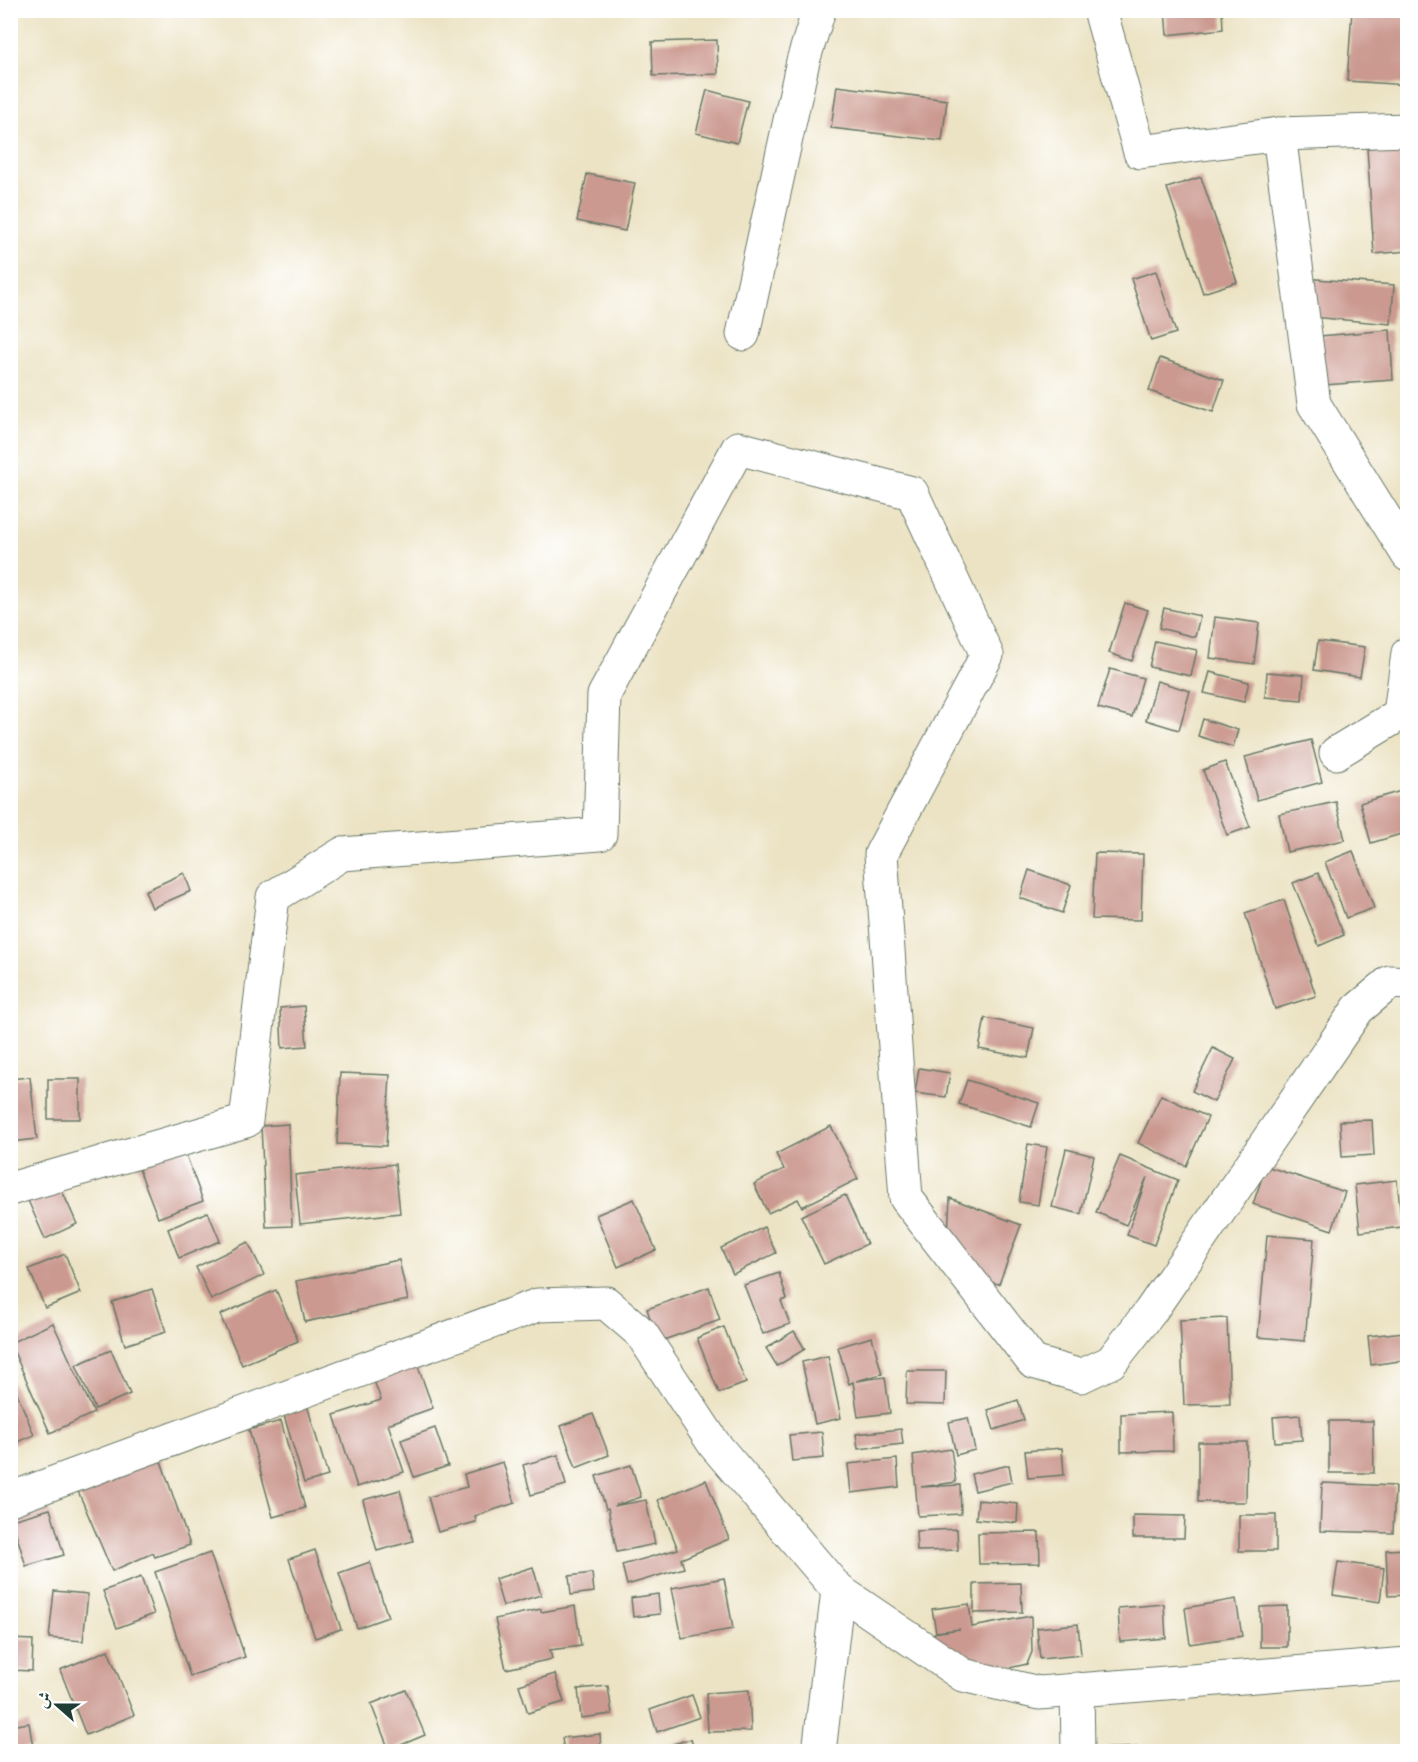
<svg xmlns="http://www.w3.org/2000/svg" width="1418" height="1762" viewBox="0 0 1418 1762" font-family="'Gentium Book Plus',Amiri,serif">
	<rect width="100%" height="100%" fill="#fff"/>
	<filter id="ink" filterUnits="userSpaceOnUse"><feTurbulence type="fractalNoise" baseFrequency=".0167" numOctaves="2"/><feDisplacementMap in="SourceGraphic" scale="12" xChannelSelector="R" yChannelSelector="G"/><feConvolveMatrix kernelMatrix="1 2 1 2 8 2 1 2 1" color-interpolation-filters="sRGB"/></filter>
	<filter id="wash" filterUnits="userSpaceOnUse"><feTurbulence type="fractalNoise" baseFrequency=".008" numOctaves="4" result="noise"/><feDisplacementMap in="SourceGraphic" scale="24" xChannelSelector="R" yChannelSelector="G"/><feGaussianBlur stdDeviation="1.35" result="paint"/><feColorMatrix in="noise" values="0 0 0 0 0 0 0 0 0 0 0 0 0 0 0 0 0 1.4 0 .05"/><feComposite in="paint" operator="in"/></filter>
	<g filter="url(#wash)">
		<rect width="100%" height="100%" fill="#ece3c4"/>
		<g id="blocks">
			<g fill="#cb998f">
				<polygon points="1165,10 1222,10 1223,29 1167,35"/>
				<polygon points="1352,10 1408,10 1408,85 1347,81"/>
				<polygon points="717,40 718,74 653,76 652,42"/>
				<polygon points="837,86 947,100 942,141 831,128"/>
				<polygon points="707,90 748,101 737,143 696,133"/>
				<polygon points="1408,145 1408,251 1374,254 1367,148"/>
				<polygon points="587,174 635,183 625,231 577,221"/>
				<polygon points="1201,177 1237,282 1203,293 1167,188"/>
				<polygon points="1156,271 1176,333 1151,341 1131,279"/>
				<polygon points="1303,278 1394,285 1391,324 1300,316"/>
				<polygon points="1390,330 1393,380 1324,385 1320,336"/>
				<polygon points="1160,358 1224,380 1213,412 1149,391"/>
				<polygon points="1125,603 1148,610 1132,661 1109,653"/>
				<polygon points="1164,608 1200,616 1195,637 1159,628"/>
				<polygon points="1215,617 1259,623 1254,664 1210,658"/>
				<polygon points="1155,641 1197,650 1191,676 1149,667"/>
				<polygon points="1318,641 1365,647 1360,677 1314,670"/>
				<polygon points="1110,669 1143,678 1132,717 1098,708"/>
				<polygon points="1210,672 1249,682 1244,702 1204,693"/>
				<polygon points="1267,672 1304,675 1302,700 1265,697"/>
				<polygon points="1157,681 1190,691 1179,730 1146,720"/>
				<polygon points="1203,719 1238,730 1233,747 1198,736"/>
				<polygon points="1311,740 1322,782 1257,800 1245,757"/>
				<polygon points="1225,762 1250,827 1227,835 1203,770"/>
				<polygon points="1408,789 1408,832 1371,843 1360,803"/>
				<polygon points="1336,802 1345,840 1287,852 1279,814"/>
				<polygon points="1353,851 1374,908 1346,918 1325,862"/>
				<polygon points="1095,853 1143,854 1141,920 1092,919"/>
				<polygon points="1029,870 1071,885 1062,913 1020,898"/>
				<polygon points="184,873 191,891 152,908 145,891"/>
				<polygon points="1318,873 1344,935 1319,946 1293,883"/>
				<polygon points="1284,900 1316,996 1275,1009 1245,913"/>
				<polygon points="304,1006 307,1046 282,1048 280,1008"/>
				<polygon points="985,1018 1034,1028 1028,1058 979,1049"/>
				<polygon points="1213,1048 1235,1059 1214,1102 1192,1091"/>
				<polygon points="919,1068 950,1073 946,1097 915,1093"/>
				<polygon points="340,1073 390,1075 386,1146 337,1144"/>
				<polygon points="30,1077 37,1139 10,1142 10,1079"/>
				<rect x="48" y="1079" width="32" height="40"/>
				<polygon points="967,1080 1039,1103 1031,1127 959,1104"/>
				<polygon points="1161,1095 1208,1117 1186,1166 1138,1143"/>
				<polygon points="1372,1120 1374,1155 1342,1157 1340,1121"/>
				<polygon points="288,1124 292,1226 266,1227 261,1126"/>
				<polygon points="831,1126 858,1179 802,1207 798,1199 768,1213 754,1184 784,1169 776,1154"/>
				<polygon points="181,1141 203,1201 158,1218 135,1159"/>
				<polygon points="1028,1144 1047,1147 1038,1205 1019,1202"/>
				<polygon points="1066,1149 1094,1156 1081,1214 1052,1207"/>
				<polygon points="1120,1156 1178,1180 1154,1245 1127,1235 1147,1177 1126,1225 1096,1212"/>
				<polygon points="395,1164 400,1213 300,1224 295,1175"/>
				<polygon points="1266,1166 1345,1192 1332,1230 1253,1204"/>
				<polygon points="55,1175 77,1224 45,1239 23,1189"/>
				<polygon points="1397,1180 1402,1227 1360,1232 1355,1185"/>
				<polygon points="845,1195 867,1244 824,1264 801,1216"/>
				<polygon points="950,1198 1021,1225 999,1284 987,1282 948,1233"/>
				<polygon points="634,1199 656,1250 618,1267 596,1215"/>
				<polygon points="208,1212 220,1241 179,1258 168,1229"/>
				<polygon points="764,1227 776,1253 733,1274 721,1248"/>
				<polygon points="1267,1235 1314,1239 1305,1341 1258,1337"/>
				<polygon points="248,1242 264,1275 211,1300 196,1267"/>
				<polygon points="65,1254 81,1293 45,1308 29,1269"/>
				<polygon points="399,1260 408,1300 305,1322 296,1281"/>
				<polygon points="779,1273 787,1299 781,1301 790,1324 763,1334 744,1285"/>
				<polygon points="709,1287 720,1320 658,1342 647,1309"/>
				<polygon points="152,1289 166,1332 125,1345 112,1302"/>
				<polygon points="276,1290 298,1341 242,1365 220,1315"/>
				<polygon points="1227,1318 1230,1404 1184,1405 1180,1320"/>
				<polygon points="53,1323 94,1413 50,1433 10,1343"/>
				<polygon points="724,1327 746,1383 719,1393 697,1338"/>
				<polygon points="794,1331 805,1349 777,1366 766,1348"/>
				<polygon points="1404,1332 1407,1360 1371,1365 1368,1336"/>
				<polygon points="872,1337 882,1374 856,1381 885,1377 890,1413 858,1417 853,1382 849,1384 838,1347"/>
				<polygon points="111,1350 130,1394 95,1409 76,1365"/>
				<polygon points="828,1356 841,1418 815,1424 802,1362"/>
				<polygon points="416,1361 433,1408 388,1424 404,1472 357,1487 334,1415 381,1400 373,1378"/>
				<polygon points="907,1371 946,1371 945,1405 906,1404"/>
				<polygon points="13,1383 34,1435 10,1445 10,1384"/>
				<polygon points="1018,1400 1024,1420 994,1430 988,1410"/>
				<polygon points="307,1405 328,1476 304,1483 283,1412"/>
				<polygon points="1172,1412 1173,1451 1121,1452 1121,1414"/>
				<polygon points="593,1414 609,1455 576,1468 561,1426"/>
				<polygon points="1300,1415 1302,1440 1275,1442 1273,1417"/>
				<polygon points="968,1418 975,1450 956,1455 949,1422"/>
				<polygon points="281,1421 305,1508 273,1517 249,1430"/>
				<polygon points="1329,1421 1373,1421 1374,1473 1329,1473"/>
				<polygon points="435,1428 448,1466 414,1477 401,1440"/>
				<polygon points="901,1429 903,1444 858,1449 856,1434"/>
				<polygon points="822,1432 824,1458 792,1461 789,1435"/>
				<polygon points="1198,1442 1247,1442 1246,1502 1198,1502"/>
				<polygon points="1062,1448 1064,1475 1028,1478 1025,1451"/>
				<polygon points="951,1449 956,1482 921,1487 960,1485 961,1514 918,1516 913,1455"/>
				<polygon points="558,1455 566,1485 531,1495 523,1465"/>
				<polygon points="160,1458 190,1545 155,1557 153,1553 112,1571 78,1491"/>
				<polygon points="897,1459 899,1487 851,1493 848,1464"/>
				<polygon points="503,1462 515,1503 475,1516 476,1522 438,1532 428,1497 467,1487 464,1474"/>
				<polygon points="631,1465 641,1497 614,1506 646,1500 655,1544 617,1552 608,1508 606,1509 596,1476"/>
				<polygon points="1009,1465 1012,1482 975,1491 971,1474"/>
				<polygon points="706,1480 729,1539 681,1559 684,1568 627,1585 622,1565 678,1549 658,1500"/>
				<polygon points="1322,1483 1395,1486 1393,1533 1320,1531"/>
				<polygon points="400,1490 413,1541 377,1551 363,1500"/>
				<polygon points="978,1500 1018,1504 1017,1523 976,1519"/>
				<polygon points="50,1509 64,1555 26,1566 12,1520"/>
				<polygon points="1133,1515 1185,1516 1184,1538 1133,1538"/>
				<rect x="1239" y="1515" width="37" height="36"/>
				<polygon points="957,1529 958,1550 917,1551 916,1531"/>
				<polygon points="1039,1532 1040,1563 979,1564 978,1533"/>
				<polygon points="1408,1549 1408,1595 1388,1596 1386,1550"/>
				<polygon points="315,1550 341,1629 315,1638 289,1559"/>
				<polygon points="210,1553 245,1657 190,1676 155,1572"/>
				<polygon points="370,1562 388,1617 357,1628 339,1573"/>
				<polygon points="1338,1562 1384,1568 1380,1602 1333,1595"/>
				<polygon points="533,1567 541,1595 503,1606 495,1579"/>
				<polygon points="592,1573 594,1592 571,1595 569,1576"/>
				<polygon points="141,1577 154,1614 117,1628 103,1591"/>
				<polygon points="724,1578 733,1629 682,1638 672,1588"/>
				<polygon points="1021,1583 1022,1612 974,1613 974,1584"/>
				<polygon points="54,1591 88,1594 83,1641 49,1638"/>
				<polygon points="658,1594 660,1614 633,1617 631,1598"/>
				<polygon points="1236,1599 1242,1636 1190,1644 1185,1608"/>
				<polygon points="969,1604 972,1627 1031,1616 1032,1652 1027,1664 977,1675 938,1651 934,1633 960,1629 936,1632 932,1609"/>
				<polygon points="1164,1604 1166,1638 1120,1642 1118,1608"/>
				<polygon points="575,1606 581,1646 550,1650 552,1659 506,1669 495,1619 541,1609 541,1612"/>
				<polygon points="1287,1606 1287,1647 1260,1647 1260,1607"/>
				<polygon points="1078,1624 1081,1655 1040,1659 1037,1628"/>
				<polygon points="10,1639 33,1640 32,1671 10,1670"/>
				<polygon points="108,1650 134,1715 86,1735 60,1670"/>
				<polygon points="555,1674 564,1702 528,1713 519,1685"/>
				<polygon points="608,1686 612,1714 581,1718 578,1689"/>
				<polygon points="406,1690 425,1735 389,1750 371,1704"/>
				<polygon points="749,1690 751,1731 708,1732 706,1693"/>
				<polygon points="692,1695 700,1717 657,1732 650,1710"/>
				<polygon points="29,1723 33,1747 10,1750 10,1726"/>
				<polygon points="600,1734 601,1752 564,1752 562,1738"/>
				<polygon points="691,1739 694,1750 652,1752 652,1750"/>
				<polygon points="1175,1746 1176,1752 1089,1752 1089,1749"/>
				<polygon points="741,1747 741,1752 711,1752 711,1750"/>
			</g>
		</g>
	</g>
	<g filter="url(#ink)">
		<use href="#blocks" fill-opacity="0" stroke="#677766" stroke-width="1.5"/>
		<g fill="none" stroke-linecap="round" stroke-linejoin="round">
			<defs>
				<g id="street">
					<polyline points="1100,10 1140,152 1279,134"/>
					<polyline points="1408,130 1279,134 1314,404 1408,555"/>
					<polyline points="743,334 803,61 819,10"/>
					<polyline points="1336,753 1400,714 1408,653"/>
					<polyline points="10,1189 246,1121 273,897 342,854 600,834 604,695 738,448 912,493 987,655 881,854 906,1198 1033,1362 1081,1376 1111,1362 1150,1312 1358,1009 1390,982 1408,983"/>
					<polyline points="10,1499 538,1305 606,1303 641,1333 714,1444 838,1590 963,1675 1039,1693 1408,1664"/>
					<polyline points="1077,1689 1078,1752"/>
					<polyline points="819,1752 838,1590"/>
				</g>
			</defs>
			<use href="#street" stroke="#677766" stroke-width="35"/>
			<use href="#street" stroke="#fff" stroke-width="33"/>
		</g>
	</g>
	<rect width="1418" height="1762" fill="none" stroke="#fff" stroke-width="36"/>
	<g transform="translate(57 1705) rotate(291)" stroke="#ffffff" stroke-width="4.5" paint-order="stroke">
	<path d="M0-4.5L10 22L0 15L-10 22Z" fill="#1f3d34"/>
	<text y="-9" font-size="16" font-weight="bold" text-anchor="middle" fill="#1f3d34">ش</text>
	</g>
</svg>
